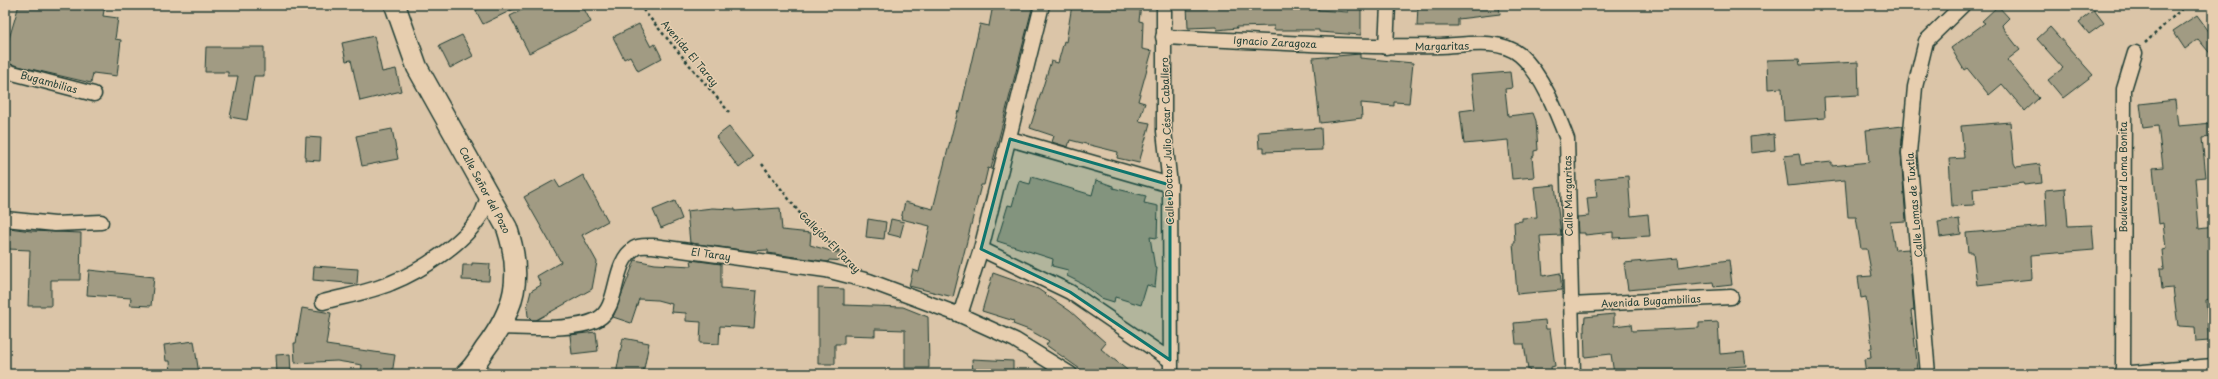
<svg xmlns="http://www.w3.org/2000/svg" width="2218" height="379" font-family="'Playpen Sans',sans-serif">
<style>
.building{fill:#a19b83;stroke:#1f3d34}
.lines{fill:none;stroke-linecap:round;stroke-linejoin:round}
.street-casing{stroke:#1f3d34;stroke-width:17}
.secondary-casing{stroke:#1f3d34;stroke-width:23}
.path{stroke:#1f3d34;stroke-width:2.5;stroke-dasharray:3 3;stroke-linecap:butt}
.street{stroke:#e7ceaf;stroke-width:14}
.secondary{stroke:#e7ceaf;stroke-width:20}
.marked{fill:#0f766e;fill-opacity:0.2;stroke:#0f766e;stroke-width:3;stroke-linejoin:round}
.labels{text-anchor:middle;stroke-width:3;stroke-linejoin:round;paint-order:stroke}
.street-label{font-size:10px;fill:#1f3d34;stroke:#e7ceaf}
</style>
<rect width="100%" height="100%" fill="#dbc5a8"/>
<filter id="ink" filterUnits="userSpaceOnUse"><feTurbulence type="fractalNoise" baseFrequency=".025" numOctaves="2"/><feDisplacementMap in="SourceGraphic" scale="8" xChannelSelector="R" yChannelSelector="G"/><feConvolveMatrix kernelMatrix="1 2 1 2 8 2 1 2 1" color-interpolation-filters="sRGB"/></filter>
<g filter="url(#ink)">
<g class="building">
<path d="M19,5H56L83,9L84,5H105L103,16L118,18L115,39L121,40L117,76L93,73L91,83L5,63V52Z"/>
<path d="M476,5H522L483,24L476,11L478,9Z"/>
<path d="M532,5H582L591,22L529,53L510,16Z"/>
<path d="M993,5H1033L991,169L988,168L984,185H981L953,297L909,286L913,270L919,272L930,226L901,219L905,202L933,209L953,129L958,111L960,112L980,24L989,26Z"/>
<path d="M1072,5H1141L1139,21L1143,22L1142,49L1152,51L1138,101L1145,103L1139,121L1150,123L1139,163L1117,158L1118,152L1070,140L1068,147L1052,142L1054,136L1030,128L1051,61L1058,63L1064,41L1066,42Z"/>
<path d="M1187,5H1319L1318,10L1348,12V5H1361V35L1319,32V30H1274V26L1236,27L1237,28L1217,30L1216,27L1188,28Z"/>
<path d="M1418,5H1499L1500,14L1458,19V26H1417Z"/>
<path d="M1998,6L2009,18L2002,25L2003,28L2020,50L2007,60L2039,98L2025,111L2002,84L1989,95L1967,68L1964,70L1951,48L1985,23L1982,21Z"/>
<path d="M2094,10L2104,23L2089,34L2079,22Z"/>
<path d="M2197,15L2213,37V57L2198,39L2185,49L2173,31Z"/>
<path d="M639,24L651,47L655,44L662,58L638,71L630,56L624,59L613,37Z"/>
<path d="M2050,27L2093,75L2063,98L2048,80L2063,68L2037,39Z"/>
<path d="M462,35L473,56L450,68L439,46Z"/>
<path d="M374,36L382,72L396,69L401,91L360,101L351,60L346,61L342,43Z"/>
<path d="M206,47H264V76H254L247,120L230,117L238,76H228V72H205Z"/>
<path d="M1360,54V58L1413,63L1409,103L1394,102V106L1361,103L1362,118L1320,123L1313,58Z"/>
<path d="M1799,59L1800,65L1858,62L1859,95L1824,97L1825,118L1784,121L1782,88L1768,89L1767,60Z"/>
<path d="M1510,72L1512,88L1505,89L1508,116L1533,113L1536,121L1538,150L1534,151V156L1532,157L1534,177L1512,179L1508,140L1464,144L1460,111L1475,109L1471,75Z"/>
<path d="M2175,100L2178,126L2213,123V137L2202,138L2206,177L2195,178L2199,229L2213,227V298L2206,300L2209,341L2196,342L2195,327L2178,326L2173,288L2162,289L2160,269H2164L2162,250L2166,249L2163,223L2159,224L2153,168L2163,167L2158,126L2143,128L2140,104Z"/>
<path d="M2010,122L2014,163L2016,167L2040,164L2042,183L2024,185L2023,183L1973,189L1974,205L1952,206L1949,159L1964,158L1961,126Z"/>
<path d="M1903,126L1901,154L1906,221L1890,222L1895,250L1909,249L1914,310L1911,311L1918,370H1915V374H1866L1864,359L1871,358L1870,348H1872L1866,297L1861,298L1858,277L1872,276L1867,249H1861L1856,217H1848L1845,180L1788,186L1784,156L1799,154L1801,165L1832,162V166L1869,162L1866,130Z"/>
<path d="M729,127L753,157L739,168L716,137Z"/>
<path d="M1321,128L1322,150L1264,152V148H1259L1258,132Z"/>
<path d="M392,129L398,159L362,166L356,136Z"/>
<path d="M1774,134L1775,150L1751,153L1750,137Z"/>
<path d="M306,137L321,138L320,161L305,160Z"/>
<path d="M583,175L608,221L582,235L597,262L592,289L536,320H532L528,316L527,307L531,291L541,285L537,276L561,262L524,197L555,180L560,188Z"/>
<path d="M1628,176L1631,216L1648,214L1650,236L1613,238V232L1585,235V233H1578L1577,217L1589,216L1587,198L1597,197L1595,179Z"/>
<path d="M1032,177L1092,195L1096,180L1113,186V188L1146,196L1144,203L1158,206L1157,238L1150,237L1155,268H1157L1155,287L1147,285L1141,305L1115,297L1114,302L1101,298L1083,284L1067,276L1068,270L1052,266L1053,259L997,241L1008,205L1012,206L1019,181L1030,184Z"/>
<path d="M1555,185L1561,235L1540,236L1543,276L1560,273L1562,290L1517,294L1513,243H1515L1514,222L1522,221V218L1537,217L1534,187Z"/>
<path d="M2065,188L2068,226L2092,225L2094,250L2031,255L2032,279L1977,285L1973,252H1968L1966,233L2047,226L2045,190Z"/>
<path d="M675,201L682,219L661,228L653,210Z"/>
<path d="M712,208L735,209V211L780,208L782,230L811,233L810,245L845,255L844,261L829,260L828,262L768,253V250L750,251L690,243L687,211Z"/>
<path d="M868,219L886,222L884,239L866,237Z"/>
<path d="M891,219L904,222L900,237L888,234Z"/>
<path d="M1959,219L1961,234L1940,237L1938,222Z"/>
<path d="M9,228L31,231L81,233L80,280H51V306H28L30,250L8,249Z"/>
<path d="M1678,258L1679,267L1729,260L1732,285L1714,287L1713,282L1628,290L1624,263Z"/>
<path d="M635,260L655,264L692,266L691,260L721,264V288L757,291L754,328L720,326L719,344L700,343L701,322L686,321V313L671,312L672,304L657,300L639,299L631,323L613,317Z"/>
<path d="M472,263L490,264L489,281L462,280L463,265H472Z"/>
<path d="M314,266L358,269L357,284L313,280Z"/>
<path d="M89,270L154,277L151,306L130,305L131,298L87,295Z"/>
<path d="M993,273L1038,289L1070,311L1106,343L1101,349L1132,374H1087L1046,345L1049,341L1029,330L1013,324L1014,321L982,311Z"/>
<path d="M818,288L844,289V305L903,307L928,317L929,368H905V330L875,329V336L844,335V344H835V364H818Z"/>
<path d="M302,308L331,313L326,345L395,355L392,374H361L362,365L337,361L295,363L294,343H296Z"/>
<path d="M1614,314V326L1631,324L1632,331L1699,328V323L1718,322L1720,354L1744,352L1746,366L1727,367V374H1614L1611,354L1585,357L1584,327L1585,317Z"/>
<path d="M1545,320L1546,329H1550L1555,366L1551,367L1552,374H1530L1529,369L1528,370L1524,344H1516L1514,323Z"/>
<path d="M596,332L598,351L572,354L570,335Z"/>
<path d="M623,338L649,343L643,374H616Z"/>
<path d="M194,341L199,374H171L170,361H166L164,345Z"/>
<path d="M290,354L291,374H277L276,355Z"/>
<path d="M972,359L1013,361V374H973Z"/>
</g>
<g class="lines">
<defs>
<g id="street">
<path d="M1164,5V131L1170,185L1171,374"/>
<path d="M1163,37C1255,41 1348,48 1441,46C1465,45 1500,38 1520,55C1542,74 1557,113 1567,139L1573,374"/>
<path d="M1386,47L1388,5"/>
<path d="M5,71L94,94"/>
<path d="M1010,139L1170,185"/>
<path d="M5,219L55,224L101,222"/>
<path d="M981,249L1070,292L1170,360"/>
<path d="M323,302C345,296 370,292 391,283C421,271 464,243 481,215C484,209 486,202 489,195"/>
<path d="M1571,305L1731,297"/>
<path d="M960,315L981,249L1042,5"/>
<path d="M501,327C526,328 577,331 598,319C620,307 611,263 635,248C639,245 648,246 653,246L826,270L869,281L960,315L1015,340L1070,374"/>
<path d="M469,372L484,374"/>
<path d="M1928,374L1909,153L1915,87L1926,41L1963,5"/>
<path d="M2120,374L2213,366"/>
<path d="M2123,374L2124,89L2135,53"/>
</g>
<path id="secondary" d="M395,5L417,67L507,228C523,277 516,308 485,349C479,358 474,367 466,374"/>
</defs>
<use href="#street" class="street-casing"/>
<use href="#secondary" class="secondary-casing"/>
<g class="path">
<path d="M639,5L729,112"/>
<path d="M2145,43L2186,5"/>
<path d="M762,164L805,220L846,258"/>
</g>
<use href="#street" class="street"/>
<use href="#secondary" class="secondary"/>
</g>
</g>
<path class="marked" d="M1010,139L1170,185V360L1070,292L981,249Z"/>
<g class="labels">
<g class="street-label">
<text transform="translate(1275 42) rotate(3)" y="4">Ignacio Zaragoza</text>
<text transform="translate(1442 46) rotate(-1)" y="4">Margaritas</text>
<text transform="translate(690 53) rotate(50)" y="4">Avenida El Taray</text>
<text transform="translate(49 82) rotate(15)" y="4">Bugambilias</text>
<text transform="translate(1167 141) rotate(-92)" y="4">Calle Doctor Julio César Caballero</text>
<text transform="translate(2123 177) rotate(-90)" y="4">Boulevard Loma Bonita</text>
<text transform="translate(485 190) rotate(62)" y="4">Calle Señor del Pozo</text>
<text transform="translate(1568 196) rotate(-91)" y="4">Calle Margaritas</text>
<text transform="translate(1914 205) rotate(-95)" y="4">Calle Lomas de Tuxtla</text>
<text transform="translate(830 242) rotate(45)" y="4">Callejón El Taray</text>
<text transform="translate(711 254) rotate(8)" y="4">El Taray</text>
<text transform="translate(1651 301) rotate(-3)" y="4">Avenida Bugambilias</text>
</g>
</g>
<rect width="2218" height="379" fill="none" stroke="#e7ceaf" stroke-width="20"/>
<rect x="10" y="10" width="2198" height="359" fill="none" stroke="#1f3d34" stroke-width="1.5" filter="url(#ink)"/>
</svg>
